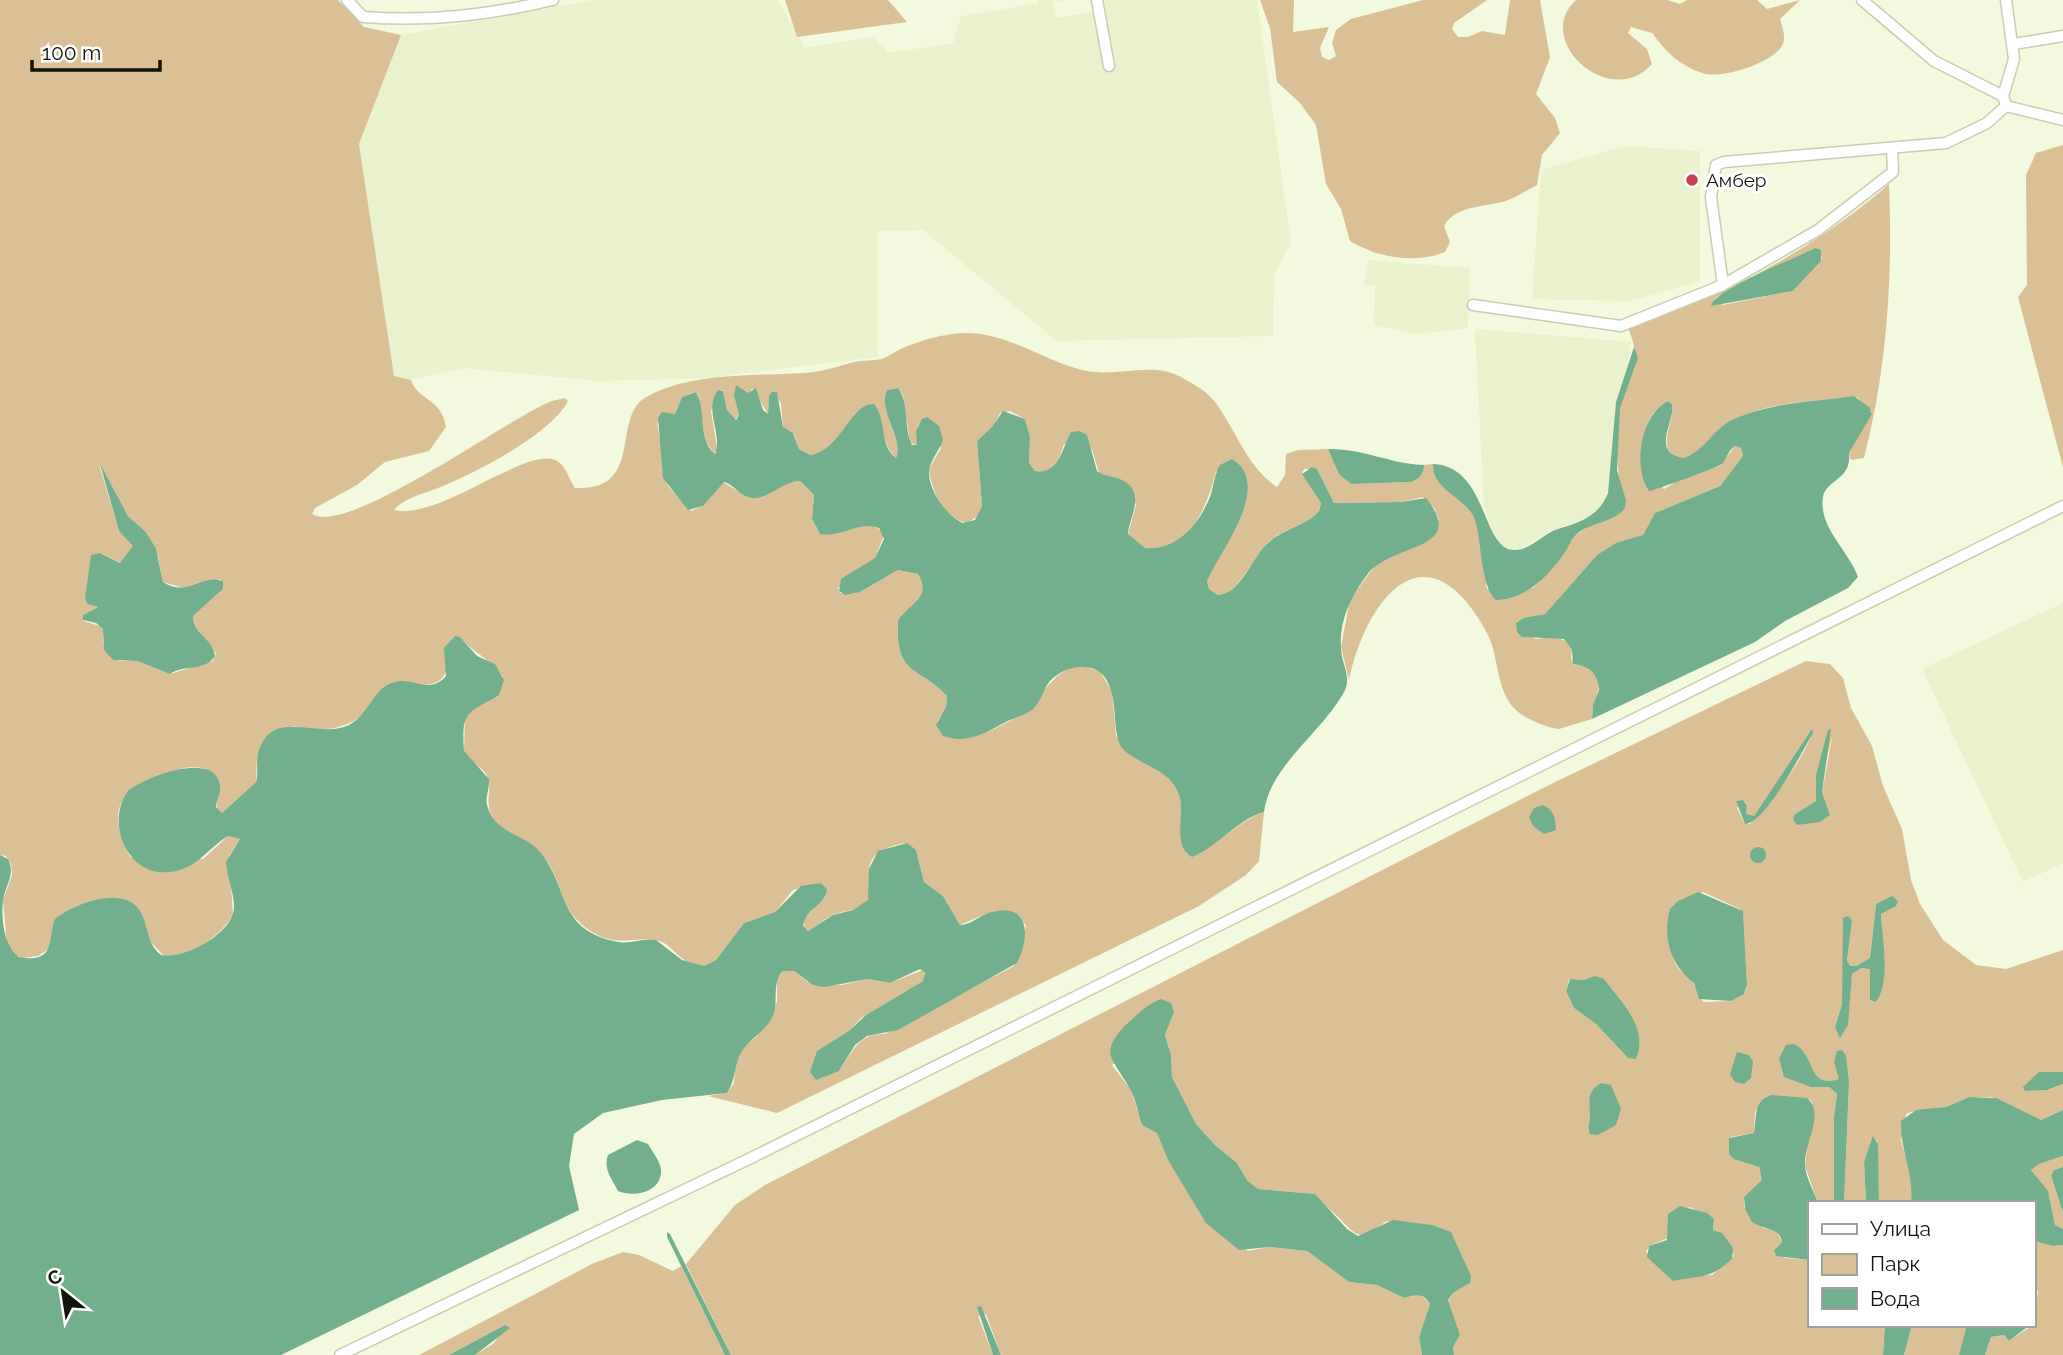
<svg xmlns="http://www.w3.org/2000/svg" width="2063" height="1355" font-family="Raleway,sans-serif">
<style>
.built{fill:#e9f2cd}
.green{fill:#dbc096;fill-rule:evenodd}
.water{fill:#72b08d}
.lines{fill:none;stroke-linecap:round;stroke-linejoin:round}
.minor-casing{stroke:#c7ceb1;stroke-width:13}
.minor{stroke:#fff;stroke-width:10}
.poi-dot{fill:#cd3d51;stroke:#fff;stroke-width:2.5}
.labels{text-anchor:middle;stroke-width:6;stroke-linejoin:round;paint-order:stroke}
.poi-label{font-size:19px;fill:#13150b;stroke:#fff;text-anchor:start}
</style>
<rect width="100%" height="100%" fill="#f2f9dc"/>
<g class="built">
<path d="M593,0H778L805,48L874,37L888,53L953,43L961,16L1038,3V0H1064L1053,2L1056,18L1105,10L1104,0H1257L1291,243L1274,274L1273,336L1057,341L923,230L877,231L878,357L708,378L599,381L463,368L411,380L394,377L359,144L401,35Z"/>
<path d="M1625,146L1700,151V281L1629,301L1532,299L1541,170Z"/>
<path d="M1369,260L1470,268L1468,328L1416,334L1374,325L1375,286L1364,285Z"/>
<path d="M1475,329L1631,342L1626,377L1619,391L1612,473L1604,504L1589,517L1548,532L1519,550H1508L1496,542L1484,507Z"/>
<path d="M2063,603V863L2023,882L1922,669Z"/>
</g>
<g class="green">
<path d="M0,0H338L364,27L401,35L359,144L394,376L411,380C417,400 442,398 446,427L429,451L385,462L357,485L315,508L312,514C347,537 511,416 552,401L565,398L568,401C551,434 477,472 443,486C427,493 405,497 394,510C440,521 528,444 557,461C567,467 569,480 575,488C647,491 609,415 648,396C694,372 753,376 804,373C822,372 838,366 855,362C864,360 873,361 882,359C890,356 897,350 905,347C922,340 944,334 962,333C1008,331 1044,362 1087,371C1119,377 1152,361 1181,377C1193,384 1207,391 1215,402C1236,430 1247,467 1277,487L1285,475L1286,454L1298,450L1328,449L1352,484L1411,482L1424,465L1433,464C1433,488 1466,498 1475,519C1482,537 1485,569 1487,589L1533,588L1555,565L1575,536L1626,500C1614,472 1615,432 1621,402C1630,366 1644,371 1629,330C1655,311 1693,304 1723,291C1777,266 1845,224 1889,184C1893,276 1887,369 1864,458L1851,460L1849,453L1872,412L1857,397C1817,401 1765,401 1730,422C1712,432 1703,452 1684,458C1651,453 1676,422 1672,404L1668,401C1645,413 1644,437 1641,460L1664,489L1685,477L1720,466L1735,446L1741,448L1743,456L1720,486L1655,513L1643,535L1597,555L1545,614L1517,622L1535,639L1554,637L1566,641L1572,650L1571,658L1574,665H1585C1611,685 1591,696 1592,719L1559,729C1545,727 1522,718 1512,706C1495,684 1499,654 1486,631C1426,523 1367,597 1349,680L1341,647L1350,599L1378,562L1399,552L1439,520L1434,508L1423,497L1401,502L1334,503L1317,469H1305L1302,472L1321,503L1319,511C1306,526 1283,528 1268,543C1251,559 1242,589 1220,596L1209,589L1207,581L1244,473L1235,461L1216,472C1208,503 1192,546 1155,549C1143,550 1134,544 1128,534L1136,505L1128,484L1099,473L1092,449L1064,444C1059,459 1054,474 1035,471L1029,463L1030,437L1025,419L1010,411L1000,413L993,427L977,441L982,506L977,517L967,523C944,519 931,490 929,469L941,448L927,418L918,425L917,446L910,442L903,395L898,388L887,390C877,412 904,436 896,458C885,450 880,419 874,404C849,405 842,448 812,455L799,449L794,434L783,427L781,404L774,391L769,396L768,414L752,388L750,393L734,396L739,415L734,420L727,410L723,391L720,390L711,411L717,448L714,454L705,440L698,394L695,392L682,397L675,414L657,423L668,486L691,511L703,506L723,482L749,498C766,494 783,481 800,481L814,495L812,519L818,531C825,531 834,532 841,531C856,530 874,518 884,535L875,558L838,588L840,593L860,592L898,570L918,574C933,599 908,604 898,621C895,676 919,665 947,696L946,708L937,722L988,732L1020,716L1057,676L1071,667L1085,666L1100,672L1112,691L1116,736C1134,751 1172,774 1179,795C1186,814 1175,836 1187,854C1204,856 1240,820 1264,812L1259,861L1246,875L1199,906L777,1113L708,1096L727,1093L734,1083L735,1065L744,1047L757,1036L777,1002V979L783,971H794L808,982L842,985L868,979L890,983L923,970L925,977L923,981L861,1018L850,1030L817,1051L839,1071C853,1052 858,1033 885,1034L1014,966L1026,926L1019,915L985,914L960,925L943,896L924,882L916,850L904,843C845,856 883,885 866,902C857,912 842,910 831,916C823,920 816,926 808,931L804,928L803,920L825,897L827,889L821,883L793,890L775,912L744,923L716,960L704,966C683,966 678,952 664,943C644,932 621,950 592,932C558,911 565,884 544,857C532,842 510,840 500,828C478,802 496,791 486,774C480,765 468,762 464,751L465,719L470,710L488,702L503,677C492,659 474,654 460,637C446,672 448,693 405,681C366,713 347,739 293,726L257,756L256,782L222,813L218,812L216,802L221,787C217,782 212,773 207,770C194,763 176,770 164,774C117,791 107,810 130,857L203,859L228,836L240,839L229,856L233,915C217,939 192,956 164,956L149,940L142,916L79,905L55,919L49,949L38,956L23,958L15,955L7,944L3,900L12,875L11,864L6,856L0,855ZM1815,248L1822,257L1821,261L1793,291L1723,305L1715,298ZM99,464L128,516L146,532L158,556L163,582L184,588L219,579L223,581V589L193,616C194,632 210,639 216,654L213,661L170,674L137,661H118L103,642L104,631L100,626L83,621V615L98,607L87,604L85,598L103,554L121,563L134,546L119,531Z"/>
<path d="M785,0H888L907,22L797,37Z"/>
<path d="M1260,0H1294L1293,32L1329,27L1320,48L1322,57L1329,60L1336,56L1332,43L1336,30L1351,19L1423,0H1487L1454,23L1452,29L1458,37H1468L1482,31L1505,35L1510,0H1540L1550,57L1536,94L1555,118L1560,133L1542,155L1537,185C1527,190 1517,197 1506,201C1486,207 1455,205 1444,226L1450,242L1445,252C1415,264 1378,258 1350,241L1341,209L1326,184L1316,125L1300,103L1277,82L1270,28Z"/>
<path d="M1576,0H1667L1680,4L1687,0H1757L1767,9L1800,0L1780,19C1782,27 1787,37 1782,46C1772,63 1721,80 1702,73C1680,66 1665,51 1652,33L1631,27L1628,33L1647,49L1652,64C1610,111 1532,40 1576,0Z"/>
<path d="M2063,145V467L2018,297L2027,285L2026,175L2036,153Z"/>
<path d="M1806,661L1830,664L1843,678L1851,708L1872,746L1883,786L1902,829L1911,880L1920,904L1943,940L1976,965L2006,969L2063,950V1072H2039L2026,1091L2047,1090L2063,1084V1110L2041,1120L1992,1097H1969L1946,1107L1911,1112L1906,1114L1901,1141L1913,1181L1911,1203H1879L1877,1139L1864,1162L1866,1203H1844L1849,1083C1840,1080 1829,1085 1821,1080C1809,1072 1809,1051 1794,1044L1811,1087H1829L1837,1094L1834,1116V1203H1818L1805,1166L1812,1102L1809,1099L1767,1096L1755,1112L1754,1133L1730,1137L1750,1164L1758,1165L1763,1180L1744,1197V1207L1763,1228L1776,1230L1782,1242L1775,1248L1785,1258L1809,1260V1325H1885L1883,1355H1454L1453,1347L1460,1335L1448,1301L1453,1293L1470,1283L1387,1221C1361,1238 1362,1242 1340,1219C1332,1210 1322,1204 1315,1194L1258,1189L1247,1180L1237,1163L1216,1146L1196,1124L1172,1077L1171,1055L1165,1035L1174,1012L1112,1065L1131,1090L1142,1125L1157,1132L1168,1160L1248,1251L1269,1247L1307,1251L1349,1282L1377,1285L1404,1298L1420,1294L1430,1304L1419,1337L1422,1355H1001L986,1314L978,1316L993,1355H731L686,1264L735,1205L765,1185L1545,787ZM1812,730C1811,750 1766,810 1750,824H1745L1737,808L1743,800L1747,804L1746,814L1751,818L1754,816ZM1833,733L1822,792L1830,815L1795,814L1816,801ZM1703,892L1740,909L1743,913L1747,985L1745,993L1730,1001L1704,1002C1694,993 1700,993 1694,984C1691,977 1682,974 1678,968C1669,956 1664,917 1674,905ZM1876,904L1885,910L1881,914L1883,980L1871,968H1862L1852,974L1847,1025L1835,1027L1842,1004L1852,920L1847,960L1850,966L1857,967L1870,958ZM1569,979L1584,980L1628,1058L1596,1024L1574,1008L1566,991ZM1690,1207L1714,1221L1713,1230L1721,1233L1734,1256L1712,1275L1690,1276L1677,1280L1646,1252L1649,1246L1668,1238L1669,1213Z"/>
<path d="M2063,1156V1167L2054,1170L2051,1177L2063,1213V1229L2060,1230L2055,1225L2049,1196L2031,1170L2039,1164Z"/>
<path d="M2033,1241L2053,1246L2063,1245V1355H1985L1991,1337L2004,1335L2009,1341L2033,1325L2038,1292L2033,1281Z"/>
<path d="M623,1252L639,1255L673,1271L681,1266L725,1355H475L494,1343L505,1325L449,1355H419L592,1264Z"/>
<path d="M1912,1325H1967L1968,1328L1959,1355H1904Z"/>
</g>
<g class="water">
<path d="M1815,248L1821,250V261L1793,291L1711,306C1716,288 1795,259 1815,248Z"/>
<path d="M1634,347L1638,358L1620,408L1617,470L1626,500L1625,508C1613,523 1591,522 1577,534C1572,538 1569,546 1565,552C1549,576 1526,599 1496,600C1480,586 1482,541 1475,520C1467,497 1432,491 1433,464C1489,466 1481,553 1516,550C1532,549 1544,533 1558,529C1581,522 1599,516 1608,493L1616,402Z"/>
<path d="M736,385L748,393L756,388L763,410L768,414L769,396L772,392H777L783,427L793,433L799,449L811,455C842,449 850,403 874,404C887,419 879,446 896,458C904,436 877,412 887,390L898,388C910,404 903,427 912,445H917L916,431L922,419L927,417L939,426L943,440C940,449 933,457 930,466C924,485 946,516 963,523L975,520L982,506L977,441L992,427L1003,411L1025,419L1030,437L1029,463L1035,471C1059,475 1062,448 1071,432L1079,431L1087,435L1097,471C1105,477 1116,476 1124,481C1146,494 1129,518 1128,534L1145,548C1177,551 1199,524 1210,497C1214,486 1214,475 1220,465L1232,459C1274,485 1220,551 1207,581L1209,589L1218,595C1240,594 1251,560 1265,546C1282,528 1305,527 1319,511L1321,503L1302,474L1312,467L1317,469L1334,503L1401,502L1426,498C1469,552 1391,542 1367,575C1351,596 1339,621 1341,649C1342,666 1353,678 1343,694C1320,734 1270,766 1264,812C1235,821 1219,846 1192,857C1171,846 1186,813 1179,795C1169,767 1138,766 1121,747C1111,725 1119,701 1106,679C1093,659 1064,666 1050,681C1043,689 1041,702 1033,709C1024,716 1013,718 1004,723C983,734 967,744 943,736L936,725L946,707L947,696C919,665 895,677 898,621C907,604 933,599 918,574L898,570L860,592L845,595L839,591L841,579L875,558L884,539L879,528C858,521 841,538 820,534L812,519L814,495L800,481C782,481 770,499 752,498C740,497 734,484 724,482L703,506L688,510L663,478L658,418L662,412L675,414L682,397L696,392C707,411 697,440 715,454C723,433 703,410 718,390L723,391L727,410L736,420L739,415L734,396Z"/>
<path d="M1854,396L1869,407L1872,414L1849,453C1852,480 1826,479 1823,497C1818,527 1849,551 1858,577L1848,588L1785,621L1755,642L1592,719L1593,705L1599,690C1598,672 1588,666 1573,664L1572,650L1564,639L1522,637L1517,632L1516,623L1524,618L1545,614L1597,555L1616,543L1643,535L1655,513L1720,486L1743,456L1741,448L1735,446C1728,451 1727,458 1722,464C1719,467 1653,491 1649,491C1632,467 1641,414 1668,401L1672,404C1676,421 1649,452 1684,458C1704,451 1712,431 1730,421C1768,402 1813,402 1854,396Z"/>
<path d="M1328,449C1362,448 1391,464 1424,465C1424,473 1419,479 1411,482L1351,484L1339,474Z"/>
<path d="M100,464L128,516L146,532L156,549L163,582C187,598 203,573 223,581V589L193,616C193,634 213,638 215,656C205,672 184,664 170,674L137,661L113,660L104,650L103,629L96,623L83,620V615L98,607L87,604L85,598L91,555L100,553L120,563L133,546L119,531Z"/>
<path d="M455,636L460,637L477,656L495,664L504,680L499,695C468,714 461,709 464,751L489,779C490,788 485,797 487,805C495,835 525,833 541,853C570,890 557,930 618,942C631,944 643,938 656,940L682,960L704,966L716,960L744,923L775,912L801,886L821,883L827,889C826,905 805,909 803,926L808,931L833,915L853,910L868,900L869,869L878,851L907,843L916,850L924,882L943,896L960,925C970,925 976,918 986,914C1028,899 1032,933 1017,963L898,1030L867,1036L855,1045L839,1071L816,1080L810,1072L817,1051L850,1030L866,1015L923,981L925,973L920,969L890,983L868,979L824,987L813,985L794,971H783C772,981 778,1000 774,1013C769,1028 754,1036 745,1047C733,1061 737,1079 727,1093L662,1100L603,1113L574,1134L569,1166L579,1210L281,1355H0V855L8,859C16,875 5,885 3,901C1,918 4,947 19,957C57,964 47,939 55,919C73,904 124,884 140,911C149,926 146,943 161,955C184,960 234,933 234,907C234,892 227,877 226,862L240,839L228,836C207,849 196,870 169,872C127,877 105,822 128,791C145,777 214,750 220,785C222,793 216,799 216,807L222,813L256,782C259,772 255,760 259,750C274,707 319,740 349,725C370,714 372,688 395,682C414,677 430,695 446,676L444,648Z"/>
<path d="M1812,729L1813,733C1802,752 1765,824 1745,824L1736,801L1743,800L1747,805L1746,814L1754,816Z"/>
<path d="M1831,729L1822,792L1830,815L1820,822L1797,825L1793,819L1795,814L1816,801V775L1828,730Z"/>
<path d="M1543,805C1555,811 1555,818 1556,830L1544,834L1533,826L1529,817L1534,808Z"/>
<circle cx="1758" cy="855" r="8"/>
<path d="M1698,892L1743,911L1747,985L1744,994L1731,1001L1699,999L1694,983C1671,966 1662,937 1670,909L1678,901Z"/>
<path d="M1892,896L1898,901L1896,906L1881,914C1882,940 1891,981 1876,1002L1870,1000V969L1862,968L1852,974L1848,1025L1840,1038L1835,1027L1842,1004L1843,918L1848,916L1852,920L1847,960L1850,966H1857L1870,958L1876,904Z"/>
<path d="M1595,976L1604,979C1622,1003 1649,1028 1636,1059L1628,1058L1596,1024L1574,1008L1566,991L1570,979L1584,980Z"/>
<path d="M1161,999L1171,1003L1174,1012L1165,1035L1171,1055L1172,1077L1196,1124L1216,1146L1237,1163L1247,1180L1258,1189L1315,1194L1347,1229L1358,1236L1393,1220L1432,1225L1451,1232L1471,1276L1470,1283L1453,1293L1448,1300L1460,1335L1453,1347L1454,1355H1422L1419,1337L1430,1304C1422,1292 1417,1295 1404,1298L1377,1285L1349,1282L1307,1251L1269,1247L1239,1250L1206,1223L1168,1160L1157,1133L1142,1125C1138,1114 1136,1099 1130,1089C1113,1058 1096,1053 1130,1021C1140,1012 1148,1004 1161,999Z"/>
<path d="M1794,1044C1816,1054 1807,1090 1839,1079L1834,1062L1837,1051L1842,1050L1846,1056L1849,1083L1844,1203H1834V1116L1837,1094L1829,1087H1811L1784,1077L1779,1058L1786,1045Z"/>
<path d="M1737,1052L1749,1055L1753,1062L1751,1078L1744,1084L1735,1082L1730,1074Z"/>
<path d="M2039,1072H2063V1084L2047,1090L2025,1091L2023,1087Z"/>
<path d="M1601,1083L1611,1085L1621,1109L1616,1125L1598,1135L1590,1134C1587,1126 1590,1123 1590,1115C1590,1100 1586,1092 1601,1083Z"/>
<path d="M1771,1095L1807,1098C1826,1114 1803,1144 1805,1166C1806,1178 1814,1191 1818,1203H1809V1260L1776,1256L1774,1250L1782,1242C1780,1227 1763,1230 1752,1222L1745,1209L1744,1197L1762,1180L1759,1167L1734,1159L1729,1154V1138L1754,1133C1757,1117 1753,1101 1771,1095Z"/>
<path d="M1969,1097L1996,1098L2041,1120L2063,1110V1156L2039,1164L2031,1170L2048,1191L2055,1225L2063,1229V1245L2053,1246L2033,1241V1203H1911C1914,1172 1900,1151 1901,1121L1916,1110L1946,1107Z"/>
<path d="M1873,1136L1878,1144L1879,1203H1866L1864,1162Z"/>
<path d="M637,1140L648,1144C652,1151 660,1161 661,1169C663,1192 634,1198 618,1191C612,1179 603,1169 608,1155Z"/>
<path d="M2063,1167V1213L2051,1176L2054,1170Z"/>
<path d="M1680,1206L1707,1213L1714,1219L1713,1230L1722,1233L1733,1248L1732,1259C1709,1280 1701,1275 1673,1281L1647,1257L1649,1246L1667,1240L1668,1214Z"/>
<path d="M667,1232L670,1234L731,1355H725L667,1237Z"/>
<path d="M981,1306L1001,1355H993L977,1307Z"/>
<path d="M505,1325L510,1328L475,1355H449Z"/>
<path d="M1885,1325H1912L1904,1355H1883Z"/>
<path d="M1967,1325H2030L2009,1341L2004,1335L1991,1337L1985,1355H1959Z"/>
</g>
<g class="lines">
<defs>
<g id="minor">
<path d="M347,0L363,17C429,22 489,15 553,0"/>
<path d="M1097,0L1109,66"/>
<path d="M1862,0L1934,61L2003,96L2006,106L2063,120"/>
<path d="M2014,44L2063,36"/>
<path d="M2003,96L2014,59L2006,0"/>
<path d="M1723,285L1711,197L1716,165L1724,162L1946,143L1987,123L2006,106"/>
<path d="M1473,305L1621,326L1723,285L1818,230L1893,172L1892,148"/>
<path d="M340,1355L753,1157L2063,506"/>
</g>
</defs>
<use href="#minor" class="minor-casing"/>
<use href="#minor" class="minor"/>
</g>
<circle class="poi-dot" cx="1692" cy="180" r="7"/>
<g class="labels">
<g class="poi-label">
<text x="1706" y="187">Амбер</text>
</g>
</g>
<rect x="1808" y="1201" width="228" height="126" fill="#ffffff" stroke="#a1a19d" stroke-width="2"/>
<rect x="1822" y="1224" width="35" height="10" fill="#ffffff" stroke="#a1a19d" stroke-width="2"/>
<text x="1870" y="1236" font-size="21" fill="#13150b">Улица</text>
<rect x="1822" y="1254" width="35" height="21" fill="#dbc096" stroke="#a1a19d" stroke-width="2"/>
<text x="1870" y="1271" font-size="21" fill="#13150b">Парк</text>
<rect x="1822" y="1288" width="35" height="21" fill="#72b08d" stroke="#a1a19d" stroke-width="2"/>
<text x="1870" y="1306" font-size="21" fill="#13150b">Вода</text>
<g transform="translate(63 1292) rotate(330)" stroke="#ffffff" stroke-width="5" paint-order="stroke">
<path d="M0-5L12 26L0 18L-12 26Z" fill="#13150b"/>
<text y="-10" font-size="19" font-weight="bold" text-anchor="middle" fill="#13150b">С</text>
</g>
<path d="M32 60v10h128v-10" fill="none" stroke="#13150b" stroke-width="3.5"/>
<text x="42" y="60" font-size="21" fill="#13150b" stroke="#ffffff" stroke-width="5" paint-order="stroke">100 m</text>
</svg>
